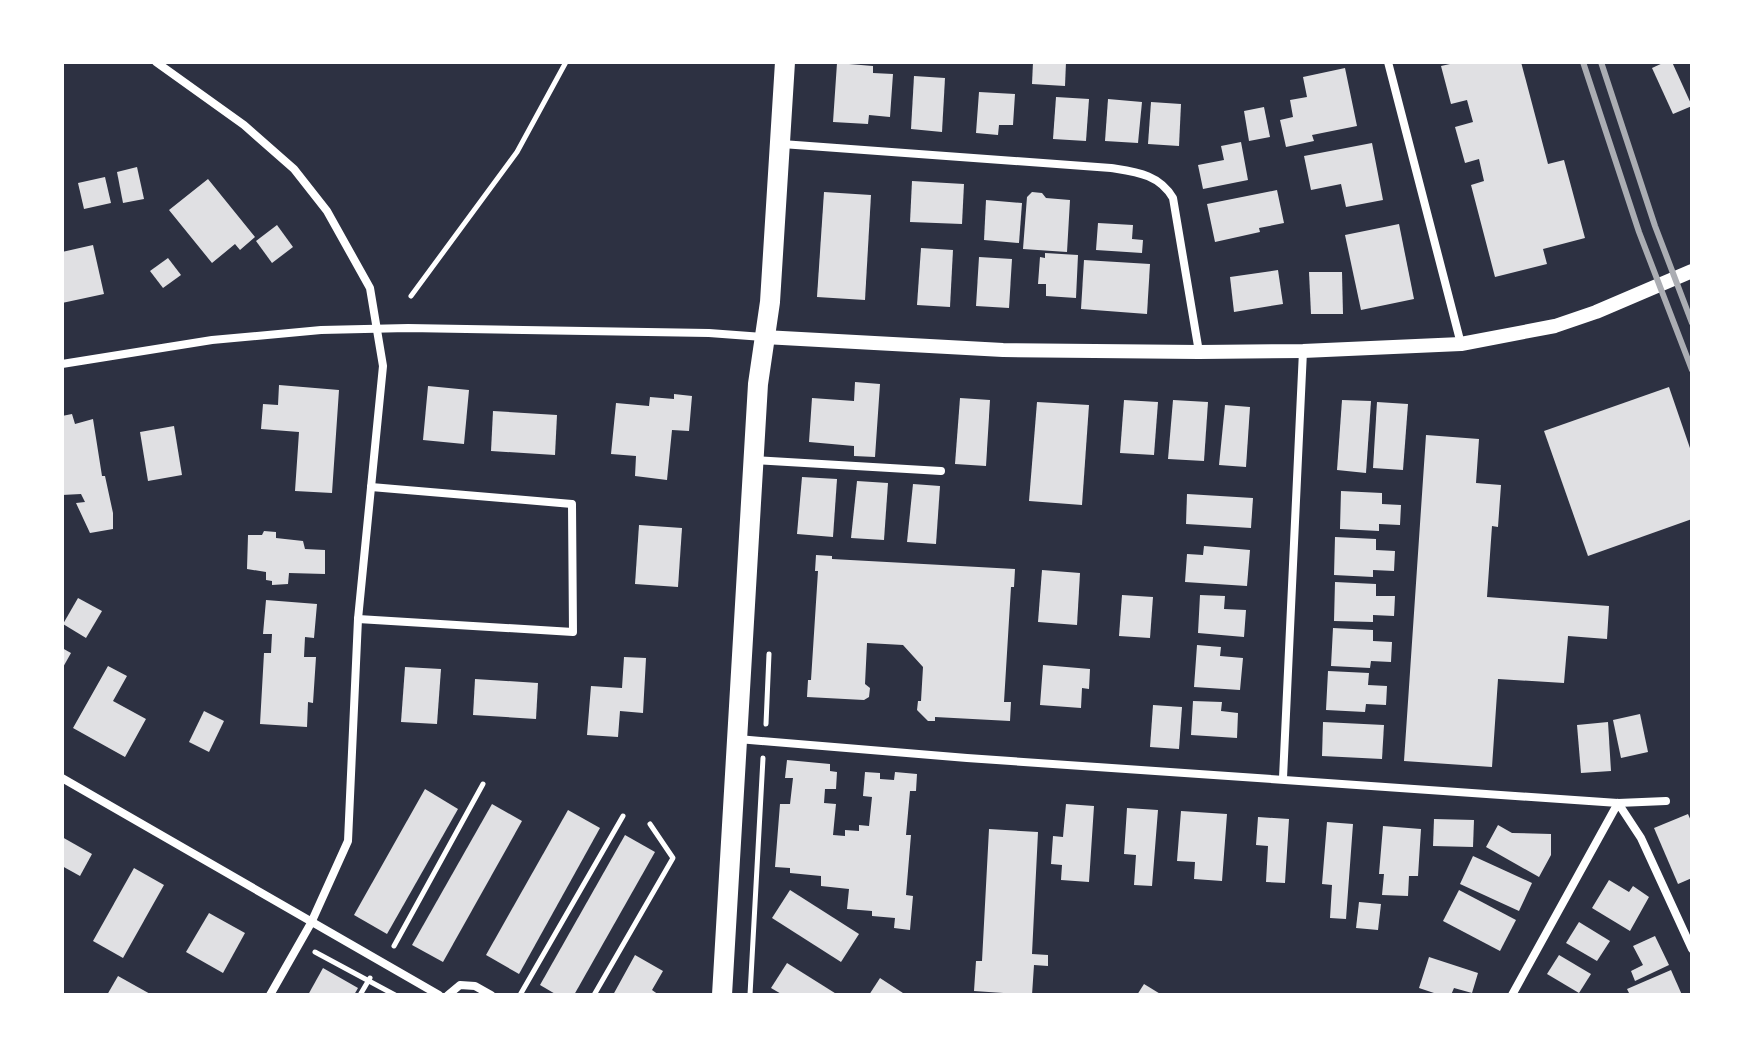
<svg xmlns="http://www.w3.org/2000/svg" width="1754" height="1057" font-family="Raleway,sans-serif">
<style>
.building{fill:#e0e0e3}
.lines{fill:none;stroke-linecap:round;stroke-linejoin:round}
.path{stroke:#fff;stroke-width:5}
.minor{stroke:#fff;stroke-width:8}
.tertiary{stroke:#fff;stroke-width:14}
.primary{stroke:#fff;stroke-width:20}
.rail{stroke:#abadb3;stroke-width:6}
</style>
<rect width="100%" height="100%" fill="#2d3142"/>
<g class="building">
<path d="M1033,62H1066L1065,86L1032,84Z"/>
<path d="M1459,62H1521L1548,164L1564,160L1585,238L1543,249L1547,264L1495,277L1471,185L1484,181L1479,159L1465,163L1455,127L1473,122L1467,100L1451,104L1441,66Z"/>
<path d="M1665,62H1672L1692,106L1673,114L1652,68Z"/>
<path d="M837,63L873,66V73L893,74L890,117L869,115L868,124L833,122Z"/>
<path d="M1345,68L1357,126L1312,135L1314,141L1286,147L1280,120L1293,117L1290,100L1307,97L1303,77Z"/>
<path d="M914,76L945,78L942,132L911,129Z"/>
<path d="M979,92L1015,94L1013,125H999L998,135L976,133Z"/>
<path d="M1056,97L1089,99L1086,141L1053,139Z"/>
<path d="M1108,99L1142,102L1138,143L1105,141Z"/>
<path d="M1151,102L1181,104L1179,146L1148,144Z"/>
<path d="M1264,107L1270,137L1249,141L1244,111Z"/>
<path d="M1241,142L1248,180L1203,189L1198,165L1224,160L1221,146Z"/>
<path d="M1372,143L1383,200L1346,207L1341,184L1311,190L1304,156Z"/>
<path d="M137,167L144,199L123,203L117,172Z"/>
<path d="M105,177L111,203L84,209L78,183Z"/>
<path d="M208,179L255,237L240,250L235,244L212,263L169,210Z"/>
<path d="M912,181L964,184L962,224L910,222Z"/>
<path d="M1277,190L1284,223L1259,228L1260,232L1215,242L1207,204Z"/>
<path d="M824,192L871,195L865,300L817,297Z"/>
<path d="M1032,192L1042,193L1046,198L1070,200L1067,252L1023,249L1027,197Z"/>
<path d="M986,200L1022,203L1019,243L984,240Z"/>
<path d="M1098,223L1133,225L1132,239L1143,240L1142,253L1096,250Z"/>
<path d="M1399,224L1414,299L1361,310L1345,235Z"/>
<path d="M277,225L293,247L272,263L256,241Z"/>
<path d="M93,245L104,294L62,303V252Z"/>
<path d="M921,248L953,250L950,307L917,305Z"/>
<path d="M1045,253L1078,255L1076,298L1046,296V284H1038L1040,257L1045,258Z"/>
<path d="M979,257L1012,259L1009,308L976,306Z"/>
<path d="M168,258L181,275L163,288L150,271Z"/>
<path d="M1084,260L1150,264L1147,314L1081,309Z"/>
<path d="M1278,270L1283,304L1234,312L1230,277Z"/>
<path d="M1309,272H1342L1343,314H1311Z"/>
<path d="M855,382L880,384L875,457L854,456V446L809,442L812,398L854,401Z"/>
<path d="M279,385L339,390L332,493L295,491L299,432L261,429L263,404L278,405Z"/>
<path d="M428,386L469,390L464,444L423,440Z"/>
<path d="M1669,387L1692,454V519L1588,556L1544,431Z"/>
<path d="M674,394L692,396L689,431L672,430L667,480L635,476L636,456L611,454L616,403L649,406L650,397L674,399Z"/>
<path d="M960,398L990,400L986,466L955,464Z"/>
<path d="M1124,400L1158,402L1154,455L1120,453Z"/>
<path d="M1173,400L1208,402L1204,461L1168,459Z"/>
<path d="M1342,400L1371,401L1366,473L1337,470Z"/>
<path d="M1037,402L1089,405L1082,505L1029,501Z"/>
<path d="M1377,402L1408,404L1403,470L1373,468Z"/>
<path d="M1225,405L1250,407L1246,467L1219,465Z"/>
<path d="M493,411L557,415L555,455L491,451Z"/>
<path d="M72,414L75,424L93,419L102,476H105L113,513V529L90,533L76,503L85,502L81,494L62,495V416Z"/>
<path d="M174,426L182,475L148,481L140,432Z"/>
<path d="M1426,435L1479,439L1476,483L1501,485L1498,527L1492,526L1487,597L1609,606L1607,639L1568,636L1564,683L1498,679L1492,767L1404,761Z"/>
<path d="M802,477L837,479L833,537L797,534Z"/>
<path d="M857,481L888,483L884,540L851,538Z"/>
<path d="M913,484L940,486L936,544L907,542Z"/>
<path d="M1341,491L1382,493V504L1401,505L1400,525L1379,524V531L1340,529Z"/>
<path d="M1187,494L1253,498L1251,528L1186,524Z"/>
<path d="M639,525L682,528L678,587L635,584Z"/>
<path d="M264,531L276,532V538L303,541L305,549L325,550V574L289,573L288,584L272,585V581L266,580V572L247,569L248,535H262Z"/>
<path d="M1335,537L1376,539V550L1395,551L1394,571L1373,570V577L1334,575Z"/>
<path d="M1204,546L1250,550L1247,586L1185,582L1187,554L1203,555Z"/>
<path d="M816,555L832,556V559L1015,569L1014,587H1011L1004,702H1011L1010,721L935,717V721H928L917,710L918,701H921L923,667L903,645L867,643L865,684L870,688L869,697L864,700L807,697L808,680H811L818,571H815Z"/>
<path d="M1042,570L1080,573L1077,625L1038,622Z"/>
<path d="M1335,582L1376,584V596H1395L1394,616L1373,615V622L1334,621Z"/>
<path d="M1122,595L1153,597L1150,638L1119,636Z"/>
<path d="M1200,595L1225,596L1224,609L1246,610L1244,637L1198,633Z"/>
<path d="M78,598L102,611L86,638L63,624Z"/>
<path d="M266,600L317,604L314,638L305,637L304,657H316L313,703L308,702L307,727L260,724L264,653H271L272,634H263Z"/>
<path d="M1333,628L1373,630V641L1392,642L1391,662L1371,661L1370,668L1331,666Z"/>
<path d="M1197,645L1221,647L1220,656L1243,658L1240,690L1194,687Z"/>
<path d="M62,648L71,653L62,669Z"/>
<path d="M624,657L646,658L643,713L620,711L618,737L587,735L591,686L622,688Z"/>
<path d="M1043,665L1090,669L1089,689L1082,688L1081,708L1040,705Z"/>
<path d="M108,666L127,676L113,701L146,719L125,757L73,728Z"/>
<path d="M405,667L441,669L437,724L401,722Z"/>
<path d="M1328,671L1369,673L1368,685L1387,686L1386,705L1366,704L1365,712L1326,710Z"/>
<path d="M475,679L538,683L536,719L473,715Z"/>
<path d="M1193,701L1222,702L1221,711L1238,713L1237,738L1191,735Z"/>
<path d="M1153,705L1182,707L1179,749L1150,747Z"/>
<path d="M204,711L224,721L209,752L189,742Z"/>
<path d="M1640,714L1648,752L1621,758L1613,720Z"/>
<path d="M1323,722L1384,725L1382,759L1322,756Z"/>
<path d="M1608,722L1611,771L1581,773L1577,725Z"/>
<path d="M787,760L830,764V771L837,772L836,789H825L824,803L836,804L833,835L845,836V830L859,831V825L869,826L872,797L863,796L865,772L880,773V779L894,780L895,772L917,774L916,791H910L906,835H911L906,895L913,896L910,930L894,928L895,918L872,916V911L847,909L849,889L821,886V876L790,873V868L775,867L780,804H790L793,778H785Z"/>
<path d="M425,789L458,809L387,934L354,915Z"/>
<path d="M492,804L522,821L443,962L412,945Z"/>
<path d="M1066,804L1094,806L1089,882L1061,880L1062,865L1051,864L1053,836L1063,837Z"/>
<path d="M1127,808L1158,810L1152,886L1134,885L1136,855L1124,854Z"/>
<path d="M568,810L600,828L519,974L486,955Z"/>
<path d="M1181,811L1227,814L1222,881L1194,879L1195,862L1177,861Z"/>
<path d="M1688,814L1692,823V878L1678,884L1654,828Z"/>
<path d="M1258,817L1289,819L1285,883L1266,882L1268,846L1256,845Z"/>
<path d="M1434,819L1474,820L1473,847L1433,846Z"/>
<path d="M1327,822L1353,824L1346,919L1330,918L1332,885L1322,884Z"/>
<path d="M1498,825L1512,833L1551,834V855L1539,877L1486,847Z"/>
<path d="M1383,826L1421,829L1418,876H1409L1408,896L1382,895L1384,874H1379Z"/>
<path d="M989,829L1038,832L1032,954L1048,955V966L1034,965L1032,995L974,991L976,961H982Z"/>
<path d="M625,835L655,852L574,995H557L540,985Z"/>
<path d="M62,837L92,854L80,876L62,866Z"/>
<path d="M1473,856L1532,883L1519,911L1460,884Z"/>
<path d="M134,868L164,885L123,958L93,941Z"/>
<path d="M1609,880L1629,892L1633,886L1649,897L1630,931L1592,908Z"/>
<path d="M790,890L859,934L841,962L772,918Z"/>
<path d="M1459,890L1516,920L1500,951L1443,921Z"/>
<path d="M1359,902L1381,904L1378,930L1356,928Z"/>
<path d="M209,913L245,933L223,973L186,952Z"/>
<path d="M1579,922L1610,941L1597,961L1566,943Z"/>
<path d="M1655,936L1669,965L1635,981L1631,971L1643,965L1633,946Z"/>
<path d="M635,955L663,971L652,990L659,995H613Z"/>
<path d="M1559,955L1591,974L1579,993L1547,974Z"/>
<path d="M1429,957L1478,973L1472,993L1454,988L1451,995H1440L1419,988Z"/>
<path d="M787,963L838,995H783L771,988Z"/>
<path d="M323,968L358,988L354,995H308Z"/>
<path d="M1671,970L1682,995H1630L1627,989Z"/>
<path d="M118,976L152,995H107Z"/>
<path d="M880,978L906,995H869Z"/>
<path d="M1144,984L1162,995H1137Z"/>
</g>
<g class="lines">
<g class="path">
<path d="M411,296L517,152L566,62"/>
<path d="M766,724L769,654"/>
<path d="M394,946L483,784"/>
<path d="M315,952L395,995"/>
<path d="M360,995L370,978"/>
<path d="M520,995L623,816"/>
<path d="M594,995L673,858L650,824"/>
<path d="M750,995L763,758"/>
</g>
<g class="minor">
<path d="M156,62L244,125L294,169L327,211L370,288L383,366L358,619L348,841L311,923L270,995"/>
<path d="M1388,62L1461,344"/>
<path d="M782,144L1111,168C1136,172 1159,174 1173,198L1199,352"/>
<path d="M62,364L212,340L321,330L408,328L709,333L763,337"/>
<path d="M755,460L941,471"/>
<path d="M358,619L573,632L572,504L371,487"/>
<path d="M738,739L967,758L1618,803L1666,801"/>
<path d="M62,778L439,995"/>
<path d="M1283,778L1303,351"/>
<path d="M448,995L460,985L475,986L491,995"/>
<path d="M1512,995L1618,803L1641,838L1692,949"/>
</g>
<path class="tertiary" d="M764,337L1003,350L1199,352L1303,351L1461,344L1555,326L1596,312L1692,271"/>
<path class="primary" d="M722,995L758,384L770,302L785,62"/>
<g class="rail">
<path d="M1583,62L1639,232L1692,370"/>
<path d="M1601,62L1655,226L1692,323"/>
</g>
</g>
<rect width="1754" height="1057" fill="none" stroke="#ffffff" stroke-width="128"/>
</svg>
